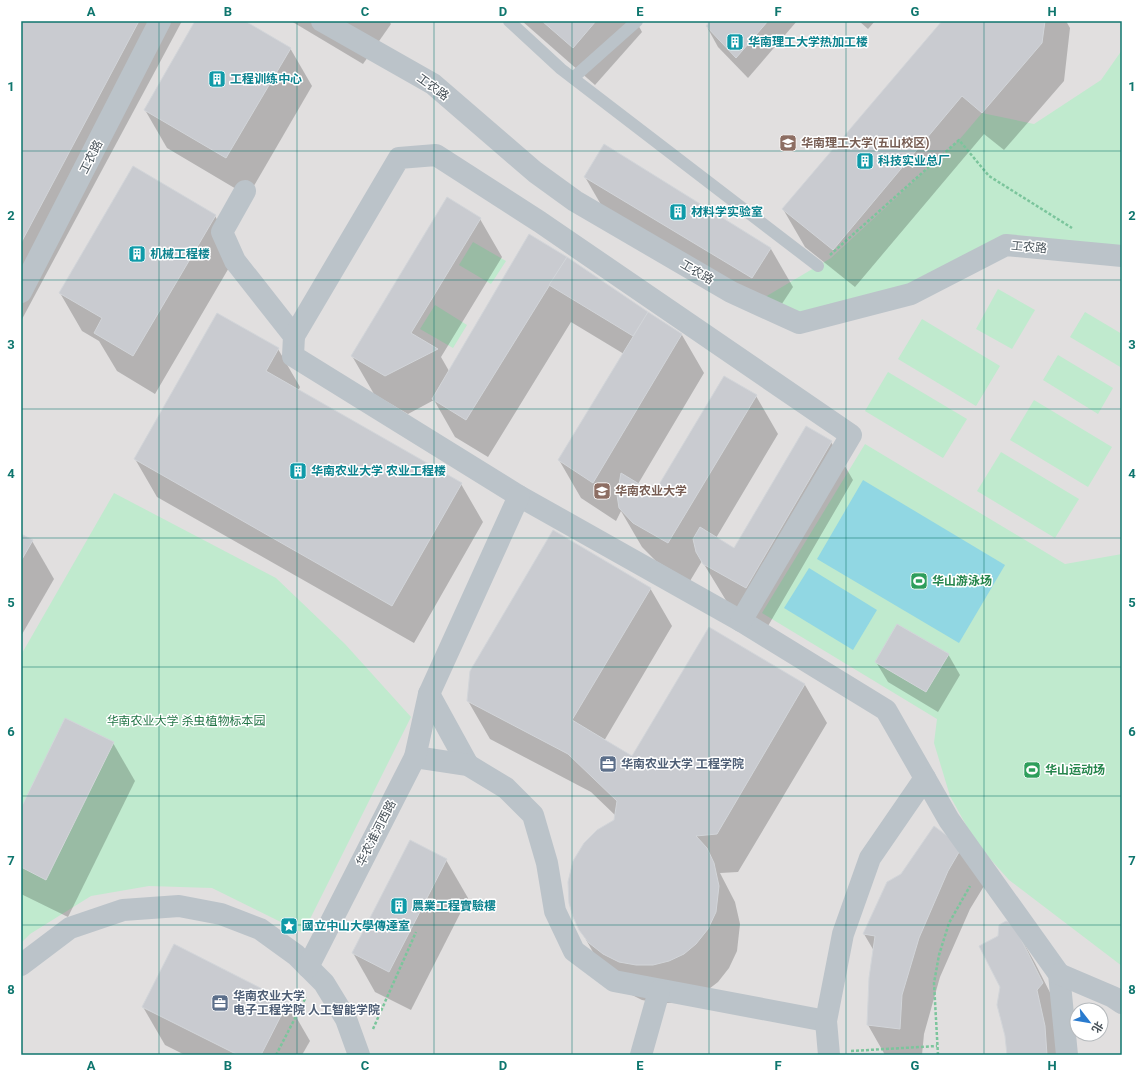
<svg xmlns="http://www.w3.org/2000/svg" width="1143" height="1076" font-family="Roboto,'Noto Sans SC',sans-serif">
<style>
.education{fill:#e1dfdf;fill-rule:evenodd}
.green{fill:#c0eace}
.water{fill:#91d7e3}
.shadow{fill:#0003}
.building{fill:#c9cbd0;stroke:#d2d5d9}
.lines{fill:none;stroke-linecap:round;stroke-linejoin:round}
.path{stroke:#7bc59c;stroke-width:2.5;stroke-dasharray:3 2;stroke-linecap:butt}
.lane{stroke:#bbc3c9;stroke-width:12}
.street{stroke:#bbc3c9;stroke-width:22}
.grid{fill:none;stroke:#0f766e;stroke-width:1;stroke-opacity:0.55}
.labels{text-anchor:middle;stroke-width:3;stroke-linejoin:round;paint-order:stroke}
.culture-label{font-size:12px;font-weight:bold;fill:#0d838f;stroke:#fff;text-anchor:start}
.street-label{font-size:12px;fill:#485259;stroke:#fff}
.education-label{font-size:12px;font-weight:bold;fill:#785e54;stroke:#fff;text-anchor:start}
.leisure-label{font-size:12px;font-weight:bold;fill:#27864d;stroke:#fff;text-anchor:start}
.park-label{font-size:12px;fill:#207445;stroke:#fff}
.service-label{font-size:12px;font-weight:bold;fill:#4e5e75;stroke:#fff;text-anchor:start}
.neatline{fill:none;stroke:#0f766e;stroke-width:1.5}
.grid-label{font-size:13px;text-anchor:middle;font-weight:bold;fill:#0f766e}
</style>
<rect width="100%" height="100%" fill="#f0eeee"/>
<path class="education" d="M21,21H1122V1055H21ZM1077,1010H1101V1034H1077Z"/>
<g class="green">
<path d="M1122,50V261L1006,245L911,294L799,323L755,303L831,258L959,140L982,113L1034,124L1101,80Z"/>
<path d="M473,242L506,261L491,284L459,265Z"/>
<path d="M998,289L1035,310L1012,349L976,329Z"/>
<path d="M435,305L467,325L453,348L420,329Z"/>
<path d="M1085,312L1122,334V368L1070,337Z"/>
<path d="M922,319L1000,366L976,406L898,359Z"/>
<path d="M1058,355L1113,388L1098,414L1043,380Z"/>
<path d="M888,372L967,419L943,458L865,411Z"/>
<path d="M1034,400L1112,447L1088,487L1010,440Z"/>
<path d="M865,444L1065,564L1122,554V966L1009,880L976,843L950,796L934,743L937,719L762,613Z"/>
<path d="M1001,452L1079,499L1055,538L977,491Z"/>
<path d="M114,493L276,578L345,644L411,717L303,933L212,888L149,886L91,896L30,934L21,943V655Z"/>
</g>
<g class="water">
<path d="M863,480L1005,565L959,643L817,559Z"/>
<path d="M809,568L877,610L853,650L784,608Z"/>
</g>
<g class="shadow">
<path d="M21,21H182L21,321Z"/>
<path d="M196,21H243L290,48L312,86L248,196L167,148L145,110Z"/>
<path d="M291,21H389L391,24L363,64Z"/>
<path d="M522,21H636L642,32L595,85Z"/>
<path d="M712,21H797L748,78L718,47L707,27Z"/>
<path d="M859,21H875L868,29Z"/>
<path d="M943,21H1066L1070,28L1064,81L1004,150L984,134L855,287L805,247L783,209Z"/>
<path d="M585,177L771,249L793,287L774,316L607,215Z"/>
<path d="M215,216L237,254L155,394L117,371L99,341L82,331L60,293Z"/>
<path d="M480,219L502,257L441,357L449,371L530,235L682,335L704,373L638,484L654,494L756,396L778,434L716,538L735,549L831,442L853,480L768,626L727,602L702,561L690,581L656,561L642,547L621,511L616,521L581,498L559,460L624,354L571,322L488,457L455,437L434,400L408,414L374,394L352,356Z"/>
<path d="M278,349L300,387L298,391L461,484L483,522L414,643L157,497L135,459Z"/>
<path d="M21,535L32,541L54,579L21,636Z"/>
<path d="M650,588L672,626L604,741L632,757L709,628L805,685L827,723L738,872L720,873L735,902L740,924L737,951L729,968L718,982L705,992L675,1003H659L642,1000L626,992L602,968L580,929L616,816L591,792L490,739L468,701Z"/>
<path d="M948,654L960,675L938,712L888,682L876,662Z"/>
<path d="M113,743L135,781L68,917L21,894V810Z"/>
<path d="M961,848L984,886L970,909L940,977L924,1034L922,1055H885L868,1025L874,951L864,934Z"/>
<path d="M446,860L468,898L411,1010L375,992L353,953Z"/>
<path d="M1013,924L1035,963L1065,1022L1064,1055H1008L1001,987L999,936Z"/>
<path d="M288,1003L310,1041L302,1055H185L165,1045L143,1007Z"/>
</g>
<g class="building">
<path d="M21,21H139L21,243Z"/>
<path d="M195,21H245L291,48L226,158L144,110Z"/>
<path d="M542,21H596L573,48Z"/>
<path d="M710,21H768L736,58L706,26Z"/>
<path d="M942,21H1045L1042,43L982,113L962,96L833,250L782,209Z"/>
<path d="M604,144L771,248L752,278L584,177Z"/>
<path d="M133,166L216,215L133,356L94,333L102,318L59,293Z"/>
<path d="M447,197L481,218L411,333L438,349L385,376L351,356Z"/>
<path d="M529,234L567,257L466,420L432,399Z"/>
<path d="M567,257L648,312L633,336L549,285Z"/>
<path d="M648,312L682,334L593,483L558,460Z"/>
<path d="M217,313L279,348L266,371L462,483L392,606L134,459Z"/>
<path d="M724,376L757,395L668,543L633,523L619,508L617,495L621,473L654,493Z"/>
<path d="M806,426L832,441L746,588L703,564L696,552L693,539L700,527L734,548Z"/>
<path d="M553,530L651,588L572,720L632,756L709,627L805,684L717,834L696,836L707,848L714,863L719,886L716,912L708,929L696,944L684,954L669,961L653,965H636L619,962L603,954L589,943L579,930L573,917L569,903L568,882L573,861L584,843L597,830L614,820L617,801L568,754L467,701L470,671Z"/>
<path d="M21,534L33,540L21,561Z"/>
<path d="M897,624L949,654L926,692L875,662Z"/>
<path d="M65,718L114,742L46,880L21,867V808Z"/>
<path d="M934,826L962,847L948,871L919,938L902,995L900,1029L867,1025L869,978L875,936L863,934L887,882L901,874Z"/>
<path d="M410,840L447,859L389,972L352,953Z"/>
<path d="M1006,921L1013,923L1043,983L1037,990L1045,1026L1047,1055H1007L1005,1036L997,1005L1000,987L979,946L998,936L999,925Z"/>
<path d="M174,944L288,1002L261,1055H238L142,1007Z"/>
</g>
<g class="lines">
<g class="path">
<path d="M830,255L959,140L989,176L1072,228"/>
<path d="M373,1029L416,932"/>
<path d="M851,1051L937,1046"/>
<path d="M276,1055L306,997"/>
<path d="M938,1055L934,983L939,955L949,923L970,886"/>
</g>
<g class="lane">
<path d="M509,21L561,69L818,266"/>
<path d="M573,78L637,21"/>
</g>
<g class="street">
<path d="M322,21L433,84L535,172L575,201L731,292L799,323L911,294L1006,245L1122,256"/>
<path d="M245,191L222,232L235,261L294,336L293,356L519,496L741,621L886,710L949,820L1059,974L1067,1055"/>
<path d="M21,292L160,21"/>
<path d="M294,336L399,158L436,155L540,222L851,435L741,621"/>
<path d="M429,694L468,765"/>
<path d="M415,757L468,765L506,788L533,815L547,863L555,911L574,951L614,981L826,1021"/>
<path d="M21,965L70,928L123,910L179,906L221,914L260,929L296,955L324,983L346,1019L359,1055"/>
<path d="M308,967L415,757L429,694L519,496"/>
<path d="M1059,974L1113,997L1122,1003"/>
<path d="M641,1055L659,991"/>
<path d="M829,1055L826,1021L843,934L870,858L925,778"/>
</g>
</g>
<path class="grid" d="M159,21V1055M297,21V1055M434,21V1055M572,21V1055M709,21V1055M846,21V1055M984,21V1055M21,151H1122M21,280H1122M21,409H1122M21,538H1122M21,667H1122M21,796H1122M21,925H1122"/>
<defs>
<symbol id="building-square" viewBox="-11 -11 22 22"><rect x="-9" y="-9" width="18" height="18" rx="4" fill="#0f9aa8" stroke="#fff"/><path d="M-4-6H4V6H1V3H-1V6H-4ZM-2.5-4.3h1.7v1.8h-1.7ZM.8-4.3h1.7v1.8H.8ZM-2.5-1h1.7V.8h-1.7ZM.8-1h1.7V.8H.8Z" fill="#fff"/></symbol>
<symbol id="university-square" viewBox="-11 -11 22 22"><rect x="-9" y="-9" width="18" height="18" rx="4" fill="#8d6e63" stroke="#fff"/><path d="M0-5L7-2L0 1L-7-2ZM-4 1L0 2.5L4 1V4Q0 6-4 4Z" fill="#fff"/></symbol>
<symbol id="stadium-square" viewBox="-11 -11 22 22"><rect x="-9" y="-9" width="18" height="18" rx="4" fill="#2e9e5b" stroke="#fff"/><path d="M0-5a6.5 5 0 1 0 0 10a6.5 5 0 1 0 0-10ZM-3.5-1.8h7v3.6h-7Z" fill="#fff"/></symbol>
<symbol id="office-square" viewBox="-11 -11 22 22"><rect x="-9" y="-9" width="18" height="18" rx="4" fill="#5c6f8a" stroke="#fff"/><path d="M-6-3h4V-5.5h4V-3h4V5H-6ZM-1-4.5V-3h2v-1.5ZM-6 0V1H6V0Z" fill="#fff"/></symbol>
<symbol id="sight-square" viewBox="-11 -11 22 22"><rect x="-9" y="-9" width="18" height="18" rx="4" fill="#0f9aa8" stroke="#fff"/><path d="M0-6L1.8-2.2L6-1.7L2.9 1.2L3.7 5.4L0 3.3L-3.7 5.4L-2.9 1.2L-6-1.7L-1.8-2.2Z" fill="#fff"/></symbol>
</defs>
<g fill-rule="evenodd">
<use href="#building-square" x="725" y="32" width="20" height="20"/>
<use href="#building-square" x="207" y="69" width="20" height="20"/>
<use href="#university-square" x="778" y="133" width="20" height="20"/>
<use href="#building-square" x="855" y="151" width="20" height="20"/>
<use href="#building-square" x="668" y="202" width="20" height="20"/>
<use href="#building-square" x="127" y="244" width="20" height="20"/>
<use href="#building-square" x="288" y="461" width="20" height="20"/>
<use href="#university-square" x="592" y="481" width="20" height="20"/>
<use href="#stadium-square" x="909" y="571" width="20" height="20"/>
<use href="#office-square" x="598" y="754" width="20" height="20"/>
<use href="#stadium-square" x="1022" y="760" width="20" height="20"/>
<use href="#building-square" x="389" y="896" width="20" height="20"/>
<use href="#sight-square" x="279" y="916" width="20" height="20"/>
<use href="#office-square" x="210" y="993" width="20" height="20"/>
</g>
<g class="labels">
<g class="culture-label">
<text x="748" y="46">华南理工大学热加工楼</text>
<text x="230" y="83">工程训练中心</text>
<text x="878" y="165">科技实业总厂</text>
<text x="691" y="216">材料学实验室</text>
<text x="150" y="258">机械工程楼</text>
<text x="311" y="475">华南农业大学 农业工程楼</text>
<text x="412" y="910">農業工程實驗樓</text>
<text x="302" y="930">國立中山大學傳達室</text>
</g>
<g class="street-label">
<text transform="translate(433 87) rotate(36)" y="4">工农路</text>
<text transform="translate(91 157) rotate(-63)" y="4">工农路</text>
<text transform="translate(1029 247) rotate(5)" y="4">工农路</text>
<text transform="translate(697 272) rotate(30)" y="4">工农路</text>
<text transform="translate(376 833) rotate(-63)" y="4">华农淮河西路</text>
</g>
<g class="education-label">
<text x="801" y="147">华南理工大学(五山校区)</text>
<text x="615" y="495">华南农业大学</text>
</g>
<g class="leisure-label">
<text x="932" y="585">华山游泳场</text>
<text x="1045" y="774">华山运动场</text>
</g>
<g class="park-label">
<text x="186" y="725">华南农业大学 杀虫植物标本园</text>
</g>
<g class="service-label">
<text x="621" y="768">华南农业大学 工程学院</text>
<text x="233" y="1000">华南农业大学<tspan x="233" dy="14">电子工程学院 人工智能学院</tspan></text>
</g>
</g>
<rect width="1143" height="1076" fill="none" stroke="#ffffff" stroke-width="44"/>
<g transform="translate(1089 1022) rotate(121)"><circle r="19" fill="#ffffff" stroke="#b6babd"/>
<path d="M0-3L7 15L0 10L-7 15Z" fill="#2a7bce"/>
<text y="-6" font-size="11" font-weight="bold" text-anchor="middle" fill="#485259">北</text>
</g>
<rect x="22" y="22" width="1099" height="1032" class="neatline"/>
<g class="grid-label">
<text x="91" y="16">A</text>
<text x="228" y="16">B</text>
<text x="365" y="16">C</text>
<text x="503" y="16">D</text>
<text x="640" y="16">E</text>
<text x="778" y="16">F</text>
<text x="915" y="16">G</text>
<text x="1052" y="16">H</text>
<text x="11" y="91">1</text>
<text x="1132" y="91">1</text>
<text x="11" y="220">2</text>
<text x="1132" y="220">2</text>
<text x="11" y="349">3</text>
<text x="1132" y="349">3</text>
<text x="11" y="478">4</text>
<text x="1132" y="478">4</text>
<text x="11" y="607">5</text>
<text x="1132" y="607">5</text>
<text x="11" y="736">6</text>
<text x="1132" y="736">6</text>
<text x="11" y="865">7</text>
<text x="1132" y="865">7</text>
<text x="11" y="994">8</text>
<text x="1132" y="994">8</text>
<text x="91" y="1070">A</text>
<text x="228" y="1070">B</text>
<text x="365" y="1070">C</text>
<text x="503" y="1070">D</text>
<text x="640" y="1070">E</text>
<text x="778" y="1070">F</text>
<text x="915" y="1070">G</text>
<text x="1052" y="1070">H</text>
</g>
</svg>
